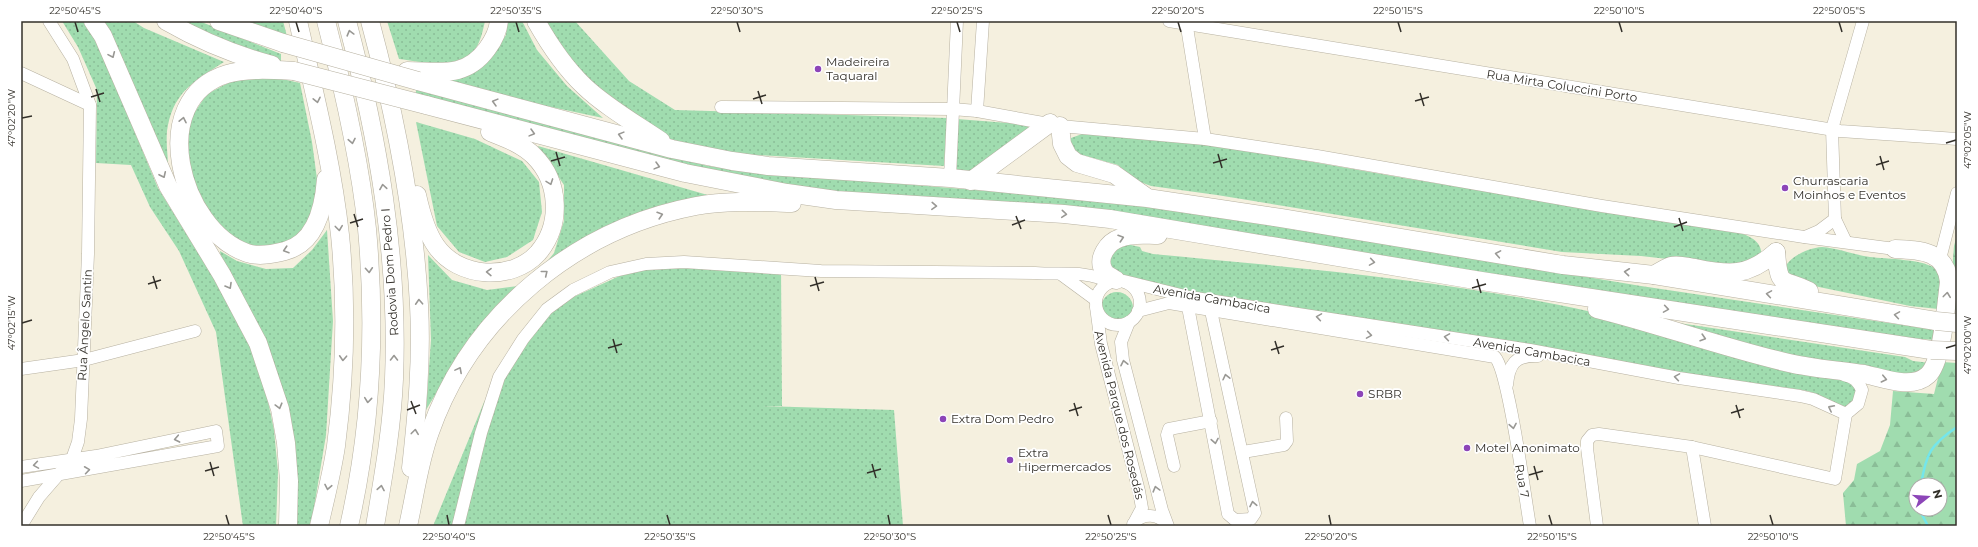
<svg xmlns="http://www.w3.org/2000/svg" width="1978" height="547" font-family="Montserrat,sans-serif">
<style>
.grass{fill:url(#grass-dots)}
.forest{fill:url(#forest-firs);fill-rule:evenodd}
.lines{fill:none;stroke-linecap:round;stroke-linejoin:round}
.stream{stroke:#74e6eb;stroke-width:2.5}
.minor-casing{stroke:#b7b1a1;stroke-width:13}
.highway-casing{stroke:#b7b1a1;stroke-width:19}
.minor{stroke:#fff;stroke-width:12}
.highway{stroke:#fff;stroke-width:18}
.highway-bridge-casing{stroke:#b7b1a1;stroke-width:19;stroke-linecap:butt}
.highway-bridge{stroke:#fff;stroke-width:18}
.oneway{stroke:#999894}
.ticks{fill:none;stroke:#33302a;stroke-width:1.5}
.poi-dot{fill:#8c45b8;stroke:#fff;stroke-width:1.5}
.labels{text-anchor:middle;stroke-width:3.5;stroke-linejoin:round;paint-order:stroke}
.poi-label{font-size:12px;fill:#33302a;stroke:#fff;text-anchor:start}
.street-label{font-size:12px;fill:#33302a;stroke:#fff}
.neatline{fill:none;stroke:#33302a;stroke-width:1.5}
.ticks-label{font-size:10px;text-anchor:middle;fill:#33302a}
</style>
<defs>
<pattern id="grass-dots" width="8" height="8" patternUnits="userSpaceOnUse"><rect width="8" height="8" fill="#a0dcaf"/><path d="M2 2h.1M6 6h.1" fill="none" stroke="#8abd97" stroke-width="1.8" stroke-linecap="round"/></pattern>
<pattern id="forest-firs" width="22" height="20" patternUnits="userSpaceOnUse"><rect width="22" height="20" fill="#a0dcaf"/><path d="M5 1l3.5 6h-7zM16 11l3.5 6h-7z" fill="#8abd97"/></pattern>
</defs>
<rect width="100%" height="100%" fill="#f5f0df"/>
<g class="grass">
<path d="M62,21H83L99,46L158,188L218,285L250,344L265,387L274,430L278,472L276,526H243L216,332L179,251L150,207L131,165L96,163L97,90L78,47Z"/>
<path d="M102,21H133L144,28L224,62C196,80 175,91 168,125C165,138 168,154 168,166Z"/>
<path d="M178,21H199L281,54V61L226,42Z"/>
<path d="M240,21H283L287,36Z"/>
<path d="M387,21H485C483,30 481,40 476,48C458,71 423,62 399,59Z"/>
<path d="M507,21H522L537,50L567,86L603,118L518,100L451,81L486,64L506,35Z"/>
<path d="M542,21H575L629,81L675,110L947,118L944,166L740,154L668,139L617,107L567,64Z"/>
<path d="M269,76L300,83L312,142L320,201L295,243L265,252L240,246L212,223L195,188L186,153L190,119L207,94L232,81Z"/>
<path d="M417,86L519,115L708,166L745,171L1121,202L1311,231L1641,286L1936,330L1934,340L1910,338L1623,295L1121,213L1057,204L865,197L721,176L415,97Z"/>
<path d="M957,119L1034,125L973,174H953Z"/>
<path d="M416,122L475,139L522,161L539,182L542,212L533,240L507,257L485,262L459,252L437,226Z"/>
<path d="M1082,134L1210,144L1404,178L1732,231C1746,234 1764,240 1761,257L1737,267L1641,256L1562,252L1217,195L1151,186L1135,180L1118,165L1075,153L1070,142L1071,138Z"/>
<path d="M538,146L718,198L545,264L554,253L564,221V185Z"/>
<path d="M327,230L333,321L326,435L311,526H292L293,448L221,261L220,251L237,261L266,269L293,268L312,250Z"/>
<path d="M1122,243L1140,247L1142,251L1153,254C1298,268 1450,280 1592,312C1677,332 1761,356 1846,378L1856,386L1857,397L1845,407L1808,391L1665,370L1190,292L1109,275L1110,249Z"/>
<path d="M1822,247C1838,248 1854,255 1870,257C1885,259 1928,259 1936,270C1945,282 1940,295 1938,309L1910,306L1800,283L1784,269C1790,256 1808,248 1822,247Z"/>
<path d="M428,255L452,280L487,290L518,286L452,367L426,410L431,340Z"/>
<path d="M646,264L781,268L782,406H760L894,410L903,526H433L484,402L547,309Z"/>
<circle cx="1117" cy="308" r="16"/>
<path d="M1679,323L1905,357L1913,361L1931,363L1928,368L1905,376L1792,360L1681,328Z"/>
</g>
<g class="forest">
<path d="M1957,235V310L1949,309L1954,246Z"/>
<path d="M1942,362L1957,363V526H1846L1843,493L1854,480L1857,464L1880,451L1890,425L1893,391L1934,394ZM1916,485H1940V509H1916Z"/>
</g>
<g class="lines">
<g class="stream">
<path d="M1921,485C1926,454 1930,445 1957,427"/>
<path d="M1919,509L1928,526"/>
</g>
<defs>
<g id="minor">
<path d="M1169,21L1840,131L1957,139"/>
<path d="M1186,21L1205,139"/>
<path d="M21,73L90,105"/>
<path d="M721,107L952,109L977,111L1060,126L1205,139L1317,156L1602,206L1804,237L1895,249"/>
<path d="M977,111L983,21"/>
<path d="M950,178L957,21"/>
<path d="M1835,219L1846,242"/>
<path d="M1805,237L1819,231L1835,219L1832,129L1863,21"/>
<path d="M1940,259L1957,193"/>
<path d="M1062,275L1096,300"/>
<circle cx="1118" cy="303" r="22"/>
<path d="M1124,281L1189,297L1530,350L1679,378L1800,396L1813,399L1846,414L1858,404L1862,390C1858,381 1854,377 1844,375"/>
<path d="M1096,307L1101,344L1139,491L1142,508L1135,521"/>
<path d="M1188,307L1228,514L1235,520L1251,519L1255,513L1211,311"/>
<path d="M1138,311L1169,303L1495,357C1509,372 1525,498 1530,526"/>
<path d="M1129,322L1121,342L1123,360L1162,510L1168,526"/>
<path d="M21,369L84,360L195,331"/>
<path d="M1507,385C1509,364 1515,355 1538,356"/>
<path d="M1692,447L1705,526"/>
<path d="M1243,452L1284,445L1287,441L1286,418"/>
<path d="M1174,466L1167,435L1169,429L1211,421"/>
<path d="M21,467L96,456L216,431L218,446L21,481"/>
<path d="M1133,524C1142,513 1159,513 1167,525"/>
<path d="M21,526L39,497L72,459L78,442L81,419L88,254L90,105L73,59L49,21"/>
<path d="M458,526L481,433L499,377L523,339L547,309L573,290L610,272L646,264L684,262L821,271L1035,273C1061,275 1086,270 1109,282"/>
<path d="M1597,526L1587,448V441L1592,435L1599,434L1692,447L1835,479L1846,414"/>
</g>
<g id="highway">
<path d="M93,21L103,36L168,186L222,275L258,343L280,409L286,443L289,481L288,526"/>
<path d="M166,21C199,40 235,55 272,65"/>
<path d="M219,21L283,43"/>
<path d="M298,21C314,92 332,162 340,235C347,304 345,377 336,446C332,473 325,500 319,526"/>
<path d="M326,21C343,87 360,160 367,229C376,327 371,429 349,526"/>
<path d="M347,21C378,138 399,257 394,379C392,428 383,478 375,526"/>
<path d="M370,21C395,114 414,208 419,305C422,359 417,414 411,468"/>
<path d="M536,21C549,44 564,67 584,86C606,107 636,124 661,141"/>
<path d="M294,71C275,70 246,68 227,74C145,99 180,230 247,253C259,257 273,254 285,251C316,243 324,206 326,179"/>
<path d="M407,71C439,71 465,79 487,49C493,41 498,31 499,21"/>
<path d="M418,81L672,149L732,161L768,166L950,178L1147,198L1281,218L1563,265L1654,275L1936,321"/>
<path d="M426,105L685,173L787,193L836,200L1064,214L1110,219L1475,280L1931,350"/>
<path d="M1060,126L1062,144L1068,156L1077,163L1114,174L1145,196"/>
<path d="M971,181L1050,123"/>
<path d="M417,195C421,213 426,232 436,246C458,278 512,282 538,253C562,225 560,182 534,156C522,144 505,138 490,132"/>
<path d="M1776,252C1779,290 1782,277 1809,291"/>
<path d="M1654,275C1659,272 1665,268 1671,266C1679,264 1687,267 1695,268C1729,275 1748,277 1776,252"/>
<path d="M1116,280C1112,277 1106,275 1104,271C1096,258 1108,242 1120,238C1131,233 1146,235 1158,235"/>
<path d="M1597,309C1661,325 1724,348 1789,363C1814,369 1839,370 1864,374C1883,378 1912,390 1928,375C1943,361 1946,303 1949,282C1946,251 1921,250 1895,249"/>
<path d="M408,526C415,495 419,462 430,432C471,315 575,229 696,206C728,200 760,202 792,203"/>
</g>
</defs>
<use href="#minor" class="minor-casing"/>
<use href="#highway" class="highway-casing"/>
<use href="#minor" class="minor"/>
<use href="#highway" class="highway"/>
<defs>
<g id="highway-bridge">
<path d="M283,43L418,81"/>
<path d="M294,71L426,105"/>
<path d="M1936,321L1957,323"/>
<path d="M1931,350L1957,351"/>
</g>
</defs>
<use href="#highway-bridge" class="highway-bridge-casing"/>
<use href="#highway-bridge" class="highway-bridge"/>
</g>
<defs><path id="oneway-chevron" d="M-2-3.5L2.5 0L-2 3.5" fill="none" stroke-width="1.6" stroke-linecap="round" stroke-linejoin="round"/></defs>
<g class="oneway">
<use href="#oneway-chevron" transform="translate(350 33) rotate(-105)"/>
<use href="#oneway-chevron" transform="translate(112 55) rotate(66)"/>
<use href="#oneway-chevron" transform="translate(317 100) rotate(78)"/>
<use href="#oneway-chevron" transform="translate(495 102) rotate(-165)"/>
<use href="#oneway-chevron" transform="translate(183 120) rotate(-78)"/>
<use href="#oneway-chevron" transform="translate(532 133) rotate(15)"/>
<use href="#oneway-chevron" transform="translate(621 135) rotate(-165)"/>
<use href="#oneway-chevron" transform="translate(352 141) rotate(79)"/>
<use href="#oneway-chevron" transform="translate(657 166) rotate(15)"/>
<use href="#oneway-chevron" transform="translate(163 175) rotate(65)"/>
<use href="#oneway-chevron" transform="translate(550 182) rotate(70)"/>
<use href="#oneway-chevron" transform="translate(383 187) rotate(-99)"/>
<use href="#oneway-chevron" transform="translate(934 206) rotate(3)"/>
<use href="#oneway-chevron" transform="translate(1064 214) rotate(5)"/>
<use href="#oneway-chevron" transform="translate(660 215) rotate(-17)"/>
<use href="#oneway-chevron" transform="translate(339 228) rotate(83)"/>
<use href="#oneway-chevron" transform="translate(1121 238) rotate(-18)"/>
<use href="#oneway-chevron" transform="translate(286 250) rotate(162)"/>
<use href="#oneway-chevron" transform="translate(1498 254) rotate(-170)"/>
<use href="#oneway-chevron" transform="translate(1372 262) rotate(9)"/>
<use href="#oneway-chevron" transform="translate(369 270) rotate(86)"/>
<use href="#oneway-chevron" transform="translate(489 272) rotate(-179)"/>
<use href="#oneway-chevron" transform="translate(1627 272) rotate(-174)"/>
<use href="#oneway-chevron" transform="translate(545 273) rotate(-39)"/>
<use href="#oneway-chevron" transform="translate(229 286) rotate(60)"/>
<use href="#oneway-chevron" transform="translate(1769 294) rotate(-171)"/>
<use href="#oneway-chevron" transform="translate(1947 295) rotate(-83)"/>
<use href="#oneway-chevron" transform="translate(419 302) rotate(-93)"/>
<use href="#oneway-chevron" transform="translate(1666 309) rotate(9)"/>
<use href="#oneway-chevron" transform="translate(1897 315) rotate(-171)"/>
<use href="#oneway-chevron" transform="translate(1319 317) rotate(-171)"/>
<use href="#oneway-chevron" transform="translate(1369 335) rotate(9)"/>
<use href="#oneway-chevron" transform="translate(1447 337) rotate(-171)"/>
<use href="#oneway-chevron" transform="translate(1703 338) rotate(17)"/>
<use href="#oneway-chevron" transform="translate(343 358) rotate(93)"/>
<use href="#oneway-chevron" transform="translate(394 358) rotate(-90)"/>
<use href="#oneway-chevron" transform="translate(1124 363) rotate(-102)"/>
<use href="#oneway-chevron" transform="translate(459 370) rotate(-62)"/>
<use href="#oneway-chevron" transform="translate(1226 377) rotate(-103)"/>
<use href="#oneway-chevron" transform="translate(1677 377) rotate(-171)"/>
<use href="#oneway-chevron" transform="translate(1884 379) rotate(13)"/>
<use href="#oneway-chevron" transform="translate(368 400) rotate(96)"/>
<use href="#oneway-chevron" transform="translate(279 406) rotate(75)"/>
<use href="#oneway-chevron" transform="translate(1831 408) rotate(-153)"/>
<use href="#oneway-chevron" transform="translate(1513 426) rotate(80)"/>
<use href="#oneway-chevron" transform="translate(415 432) rotate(-83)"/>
<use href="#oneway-chevron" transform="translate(177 439) rotate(169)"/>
<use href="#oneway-chevron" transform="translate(1215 441) rotate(80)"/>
<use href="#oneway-chevron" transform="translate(36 465) rotate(171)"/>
<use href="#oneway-chevron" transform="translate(87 470) rotate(-8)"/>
<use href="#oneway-chevron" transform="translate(328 487) rotate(101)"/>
<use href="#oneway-chevron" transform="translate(381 488) rotate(-80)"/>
<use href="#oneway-chevron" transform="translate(1156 489) rotate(-105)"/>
<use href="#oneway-chevron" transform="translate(1253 504) rotate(-101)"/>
</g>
<path class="ticks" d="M75,22L78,32M296,22L299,32M516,22L519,32M737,22L740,32M957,22L960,32M1178,22L1181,32M1398,22L1401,32M1619,22L1622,32M1839,22L1842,32M96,89L100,102M758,91L762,104M1420,93L1424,106M91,97L104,93M753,99L766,95M1415,101L1429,97M22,118L32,116M1946,143L1956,140M556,152L560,166M1218,154L1222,168M1880,156L1884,170M551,161L565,157M1213,163L1227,159M1876,165L1889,161M354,214L358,227M1016,216L1021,229M1679,218L1683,231M350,223L363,219M1012,225L1025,220M1674,227L1687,222M153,276L157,289M815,277L819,291M1477,279L1481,293M148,284L161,280M810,286L824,282M1472,288L1486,284M22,323L32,320M613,339L617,353M1275,341L1279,354M608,348L622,344M1946,348L1956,345M1271,350L1284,346M411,401L416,414M1074,403L1078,416M1736,405L1740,418M407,410L420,405M1069,411L1082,407M1731,413L1744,409M210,462L214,476M872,464L876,478M1534,466L1538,480M205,471L219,467M867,473L881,469M1529,475L1543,471M226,515L229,525M447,515L449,525M667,515L670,525M888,515L890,525M1108,515L1111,525M1329,515L1331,525M1549,515L1552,525M1770,515L1773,525"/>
<g class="poi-dot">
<circle cx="818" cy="69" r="4"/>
<circle cx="1785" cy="188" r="4"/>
<circle cx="1360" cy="394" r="4"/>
<circle cx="943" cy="419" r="4"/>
<circle cx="1467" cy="448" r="4"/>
<circle cx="1010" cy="460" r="4"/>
</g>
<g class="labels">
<g class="poi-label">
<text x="826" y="66">Madeireira<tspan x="826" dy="14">Taquaral</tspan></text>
<text x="1793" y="185">Churrascaria<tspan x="1793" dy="14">Moinhos e Eventos</tspan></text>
<text x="1368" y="398">SRBR</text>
<text x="951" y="423">Extra Dom Pedro</text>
<text x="1475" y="452">Motel Anonimato</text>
<text x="1018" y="457">Extra<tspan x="1018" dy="14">Hipermercados</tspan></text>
</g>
<g class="street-label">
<text transform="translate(1562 86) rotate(9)" y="4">Rua Mirta Coluccini Porto</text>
<text transform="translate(390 272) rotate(-94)" y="4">Rodovia Dom Pedro I</text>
<text transform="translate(1212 299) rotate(10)" y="4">Avenida Cambacica</text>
<text transform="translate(85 325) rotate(-87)" y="4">Rua Ângelo Santin</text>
<text transform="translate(1532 352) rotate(10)" y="4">Avenida Cambacica</text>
<text transform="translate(1119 415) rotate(76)" y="4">Avenida Parque dos Rosedás</text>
<text transform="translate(1522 481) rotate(80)" y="4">Rua 7</text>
</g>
</g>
<rect width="1978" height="547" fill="none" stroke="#ffffff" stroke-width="44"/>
<g transform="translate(1928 497) rotate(73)"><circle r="19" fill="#ffffff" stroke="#adacaa"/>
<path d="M0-3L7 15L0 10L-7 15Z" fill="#8c45b8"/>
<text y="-6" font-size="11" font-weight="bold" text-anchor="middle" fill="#33302a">N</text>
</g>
<rect x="22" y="22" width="1934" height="503" class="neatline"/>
<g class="ticks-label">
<text x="75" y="14">22°50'45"S</text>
<text x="296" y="14">22°50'40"S</text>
<text x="516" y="14">22°50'35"S</text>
<text x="737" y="14">22°50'30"S</text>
<text x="957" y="14">22°50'25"S</text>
<text x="1178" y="14">22°50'20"S</text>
<text x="1398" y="14">22°50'15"S</text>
<text x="1619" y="14">22°50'10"S</text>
<text x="1839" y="14">22°50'05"S</text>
<text transform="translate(11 118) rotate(-90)" y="4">47°02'20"W</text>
<text transform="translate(1967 140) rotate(-90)" y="4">47°02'05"W</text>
<text transform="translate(11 323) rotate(-90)" y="4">47°02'15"W</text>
<text transform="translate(1967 345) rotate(-90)" y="4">47°02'00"W</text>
<text x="229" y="540">22°50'45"S</text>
<text x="449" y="540">22°50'40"S</text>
<text x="670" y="540">22°50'35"S</text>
<text x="890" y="540">22°50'30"S</text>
<text x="1111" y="540">22°50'25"S</text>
<text x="1331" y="540">22°50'20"S</text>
<text x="1552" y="540">22°50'15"S</text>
<text x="1773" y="540">22°50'10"S</text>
</g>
</svg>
